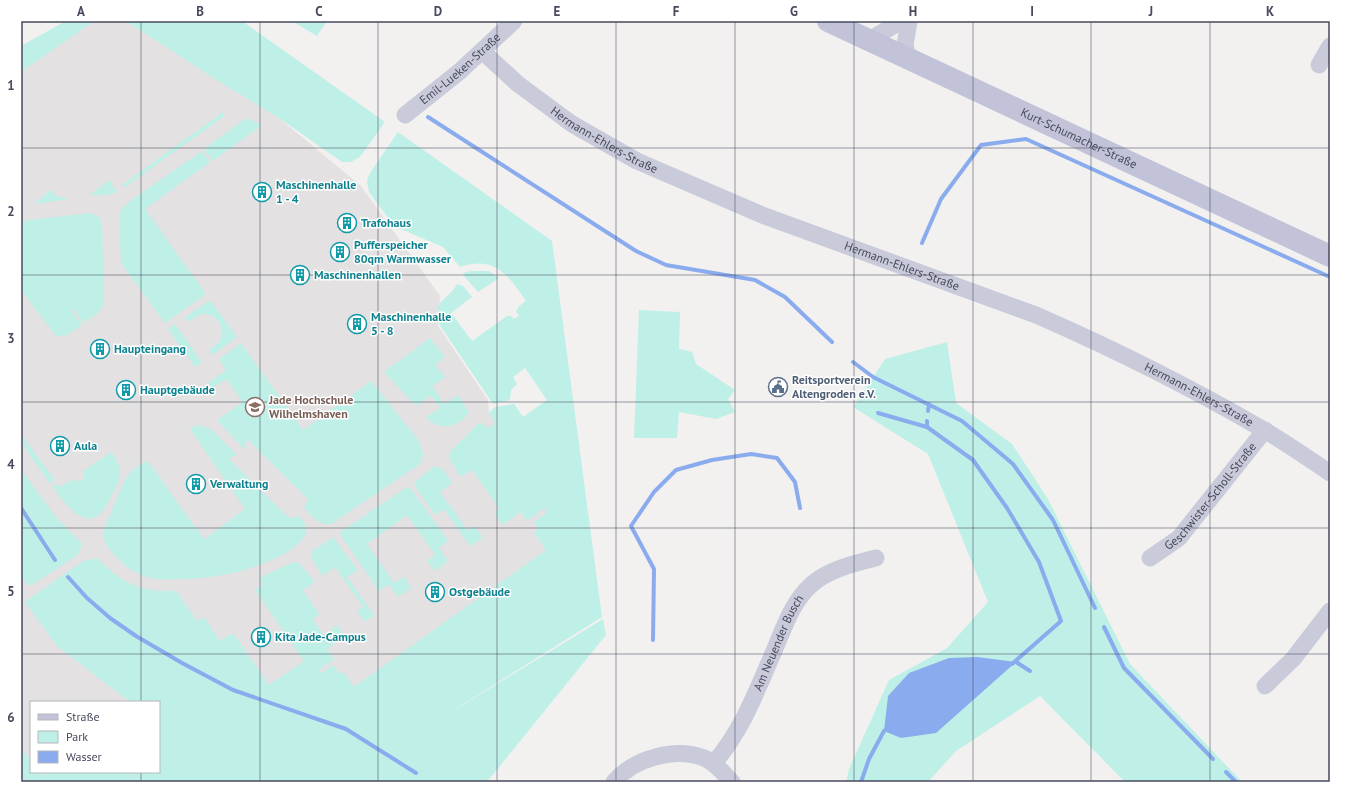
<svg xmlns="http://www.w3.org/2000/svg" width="1351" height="803" font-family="'PT Sans',sans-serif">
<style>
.education{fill:#e3e1e1}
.green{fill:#bef0e8}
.water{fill:#8aacee}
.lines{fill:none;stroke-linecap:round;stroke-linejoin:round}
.stream{stroke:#8aacee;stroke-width:4}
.street{stroke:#c9cada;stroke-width:17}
.secondary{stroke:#c2c3d9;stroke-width:22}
.grid{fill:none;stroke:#47495d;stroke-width:1;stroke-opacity:0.55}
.labels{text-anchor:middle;stroke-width:3;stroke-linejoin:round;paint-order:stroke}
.street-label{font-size:12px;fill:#47495d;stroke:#fff}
.culture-label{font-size:12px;font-weight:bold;fill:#0d838f;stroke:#fff;text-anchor:start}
.service-label{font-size:12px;font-weight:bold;fill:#4e5e75;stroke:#fff;text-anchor:start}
.education-label{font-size:12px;font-weight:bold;fill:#785e54;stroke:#fff;text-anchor:start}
.neatline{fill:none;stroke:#47495d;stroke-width:1.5}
.grid-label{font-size:13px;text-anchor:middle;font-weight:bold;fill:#47495d}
</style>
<rect width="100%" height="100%" fill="#f2f1ef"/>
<path class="education" d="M90,21H126L279,118L361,186L440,296L438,326L488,400L489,413L585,557L368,731L159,702H31V772H72L59,782L21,778V60Z"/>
<g class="green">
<path d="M66,21H94L21,72V46Z"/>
<path d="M126,21H242L385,122L360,157L351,162H342L279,118L226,86Z"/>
<path d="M292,21H327L317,36Z"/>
<path d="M223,112V117L125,187H123V184Z"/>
<path d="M246,118L262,125L213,161L204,149Z"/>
<path d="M398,132L552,241L602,617L438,720L603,619L606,635L487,782H21V749L31,760V772H42L45,775L49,772H159V702H130L57,646L25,602L83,561L97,558C124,584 138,592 176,591L197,621L204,617L220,641L233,633L269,685L304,661L255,590L262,586L260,580L263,576L294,562L299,563L315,582L303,590L319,614L313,619L325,637L333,632L331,629L337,625L345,636L327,649L334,659L319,670L322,673L333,665L340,674L343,672L354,687L546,550L534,532L538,529L534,522L547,512L544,508L527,521L521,512L502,525L494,512L499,508L472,470L461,477L449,459L450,452L478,424L481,423L489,428L495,423L489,413L495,407L514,404L523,417L547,400L525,368L513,377L517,384L511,390L510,400L493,404L439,324C432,299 447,302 457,284L463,286L472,297L451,313L472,341L507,316H511L514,319L519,316L516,311L518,309V307L526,301C508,275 495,255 460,267L443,247L394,226L369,192L367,181L370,173Z"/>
<path d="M202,151L210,162L145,209L206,294L165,323L121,263L119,216L123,208L130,201Z"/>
<path d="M109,180L117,192L107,195H90Z"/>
<path d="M51,190H53L54,195L69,199L34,204Z"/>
<path d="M90,213L99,217L102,223L104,304L98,313L83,323L74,309L72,311L82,325L67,335L56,336L21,290V221Z"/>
<path d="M471,271H489L499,278L478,292L465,277L463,273Z"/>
<path d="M210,300L237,337L211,356L210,349C214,346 219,343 221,338C226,327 215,313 203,314C198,315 193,319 189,321L184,318Z"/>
<path d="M639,310L680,312L679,349L692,352L696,364L735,390L728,399L735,412L716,419L679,412L677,438H634Z"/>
<path d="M175,324L202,362L195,367L168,329Z"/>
<path d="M430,338L445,357L435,365L445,377L432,386L444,404L458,395L469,412C459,428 438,432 426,417L440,408L431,395L416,406L384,372Z"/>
<path d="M947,342L956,403L1012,444L1048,499L1130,664L1242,782H1125L1040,696L956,751L928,782H846L849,769L889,680L947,648L988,602L928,454L853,407L885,359Z"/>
<path d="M241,343L303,430L371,381L419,441L423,454L420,464L331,524C320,527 312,515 304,508L308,499L247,439L244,449L217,420L243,402L226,379L212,389L208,383L226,370L219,359Z"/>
<path d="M196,425L210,428L237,455L228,458L289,518L299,516C330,544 252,569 233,573C213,578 165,582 146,577C134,573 124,565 116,557C104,545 100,535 108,519C114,507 122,482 130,473C134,468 142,464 147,460L204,539L245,509L190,429Z"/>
<path d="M21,434L54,479L50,484L21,442Z"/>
<path d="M111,452C129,475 116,485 105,508C87,535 63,502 53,487L57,483L60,487L69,481L84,480L83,471Z"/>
<path d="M434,466L443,469L452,483L440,492L468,531L474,526L483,538L470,546L444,509L435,515L414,485L415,482Z"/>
<path d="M21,469L55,516L82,544L79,553L73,558L32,585H28L21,576Z"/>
<path d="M407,487L412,490L448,541L439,548L448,561L435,571L427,561L435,555L407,515L367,544L394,583L404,577L411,588L398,597L389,584L379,591L339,533Z"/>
<path d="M333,537L358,570L347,577L374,615L365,622L357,611L363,607L335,567L322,576L311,557L312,551Z"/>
</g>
<path class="water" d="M977,657L1016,662L936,733L901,738L884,731L888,696L909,673L949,658Z"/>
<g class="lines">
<g class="stream">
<path d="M428,117L636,251L666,265L755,280L785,297L832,342"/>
<path d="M922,243L941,199L981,145L1026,139L1330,277"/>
<path d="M853,362L873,377L962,421L1013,464L1053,520L1095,608"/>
<path d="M928,411L929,404"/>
<path d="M878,413L927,427"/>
<path d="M927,421V427L973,460L1007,508L1039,562L1061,621L1012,664"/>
<path d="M21,508L55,560"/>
<path d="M68,577L87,598L110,618L136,636L182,663L233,690L346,729L416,773"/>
<path d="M1104,627L1124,668L1213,759"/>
<path d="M653,640L654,569L631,526L654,492L676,470L712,460L751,454L777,458L795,482L800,508"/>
<path d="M1016,662L1030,671"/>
<path d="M1226,772L1236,782"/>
<path d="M861,782L869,759L884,731L889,728"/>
</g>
<g class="street">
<path d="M868,41L901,21"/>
<path id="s1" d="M482,51L518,84L572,124L637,161L762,215L1036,315C1114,349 1190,387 1264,430C1286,443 1308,458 1330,473"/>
<path d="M908,59L905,45L909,21"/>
<path d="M1319,65L1330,46"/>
<path id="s2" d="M405,115L459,72L514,21"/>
<path id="s3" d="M1150,558L1179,538L1265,430"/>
<path d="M1265,686L1293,659L1330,611"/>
<path id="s4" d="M714,763C743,729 756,692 774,651C784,628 792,602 811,585C827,570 855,563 876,558"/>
<path d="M614,782C634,758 675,747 704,758C715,762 724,774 732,782"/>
</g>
<path class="secondary" id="s5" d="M828,21L1330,256"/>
</g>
<path class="grid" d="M141,21V702M260,21V782M378,21V782M497,21V782M616,21V782M735,21V782M854,21V782M973,21V782M1091,21V782M1210,21V782M21,148H1330M21,275H1330M21,402H1330M21,528H1330M21,654H1330M141,772V782"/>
<defs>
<symbol id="building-ring" viewBox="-11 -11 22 22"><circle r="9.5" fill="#fff" stroke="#0f9aa8" stroke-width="1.5"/><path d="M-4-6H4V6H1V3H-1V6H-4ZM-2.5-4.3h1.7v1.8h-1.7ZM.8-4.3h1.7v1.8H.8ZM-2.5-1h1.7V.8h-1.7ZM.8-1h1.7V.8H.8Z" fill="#0f9aa8"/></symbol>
<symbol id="civic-ring" viewBox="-11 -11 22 22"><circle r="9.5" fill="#fff" stroke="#5c6f8a" stroke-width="1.5"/><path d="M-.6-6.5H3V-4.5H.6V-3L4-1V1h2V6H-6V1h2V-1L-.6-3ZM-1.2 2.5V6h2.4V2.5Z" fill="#5c6f8a"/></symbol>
<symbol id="university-ring" viewBox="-11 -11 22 22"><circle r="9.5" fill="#fff" stroke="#8d6e63" stroke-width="1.5"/><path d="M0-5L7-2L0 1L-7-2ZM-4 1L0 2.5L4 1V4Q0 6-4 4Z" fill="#8d6e63"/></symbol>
</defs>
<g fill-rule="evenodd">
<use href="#building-ring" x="251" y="181" width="22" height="22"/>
<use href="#building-ring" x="336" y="212" width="22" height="22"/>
<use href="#building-ring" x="329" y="241" width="22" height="22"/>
<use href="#building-ring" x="289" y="264" width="22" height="22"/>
<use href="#building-ring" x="346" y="313" width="22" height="22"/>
<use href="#building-ring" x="89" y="338" width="22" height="22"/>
<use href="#civic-ring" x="767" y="376" width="22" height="22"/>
<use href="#building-ring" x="115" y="379" width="22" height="22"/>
<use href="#university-ring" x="244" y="396" width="22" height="22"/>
<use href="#building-ring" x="49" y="435" width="22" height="22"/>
<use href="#building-ring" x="185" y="473" width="22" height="22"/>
<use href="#building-ring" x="424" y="581" width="22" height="22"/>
<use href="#building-ring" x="250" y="626" width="22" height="22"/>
</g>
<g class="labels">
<g class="street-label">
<text dy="4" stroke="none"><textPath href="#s2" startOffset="72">Emil-Lueken-Straße</textPath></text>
<text dy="4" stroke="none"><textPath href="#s1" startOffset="152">Hermann-Ehlers-Straße</textPath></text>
<text dy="4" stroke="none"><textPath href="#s5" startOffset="277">Kurt-Schumacher-Straße</textPath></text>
<text dy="4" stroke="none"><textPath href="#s1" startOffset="476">Hermann-Ehlers-Straße</textPath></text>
<text dy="4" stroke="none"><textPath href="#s1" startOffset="800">Hermann-Ehlers-Straße</textPath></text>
<text dy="4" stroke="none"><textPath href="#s3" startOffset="87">Geschwister-Scholl-Straße</textPath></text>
<text dy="4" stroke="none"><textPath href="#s4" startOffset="137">Am Neuender Busch</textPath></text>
</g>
<g class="culture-label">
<text x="276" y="189">Maschinenhalle<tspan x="276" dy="14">1 - 4</tspan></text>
<text x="361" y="227">Trafohaus</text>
<text x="354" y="249">Pufferspeicher<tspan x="354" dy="14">80qm Warmwasser</tspan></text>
<text x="314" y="279">Maschinenhallen</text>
<text x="371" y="321">Maschinenhalle<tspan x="371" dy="14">5 - 8</tspan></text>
<text x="114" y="353">Haupteingang</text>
<text x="140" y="394">Hauptgebäude</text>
<text x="74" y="450">Aula</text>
<text x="210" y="488">Verwaltung</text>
<text x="449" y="596">Ostgebäude</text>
<text x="275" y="641">Kita Jade-Campus</text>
</g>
<g class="service-label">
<text x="792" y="384">Reitsportverein<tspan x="792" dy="14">Altengroden e.V.</tspan></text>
</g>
<g class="education-label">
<text x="269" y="404">Jade Hochschule<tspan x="269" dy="14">Wilhelmshaven</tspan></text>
</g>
</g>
<rect width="1351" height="803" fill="none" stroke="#ffffff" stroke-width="44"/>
<rect x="30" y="701" width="130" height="72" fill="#ffffff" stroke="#b5b6be"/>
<rect x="38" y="714" width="20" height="6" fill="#c2c3d9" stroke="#b5b6be"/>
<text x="66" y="721" font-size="12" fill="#47495d">Straße</text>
<rect x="38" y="731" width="20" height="12" fill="#bef0e8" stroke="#b5b6be"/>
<text x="66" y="741" font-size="12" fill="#47495d">Park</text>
<rect x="38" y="751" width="20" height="12" fill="#8aacee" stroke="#b5b6be"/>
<text x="66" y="761" font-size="12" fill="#47495d">Wasser</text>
<rect x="22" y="22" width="1307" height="759" class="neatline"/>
<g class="grid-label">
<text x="81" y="16">A</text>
<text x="200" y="16">B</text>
<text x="319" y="16">C</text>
<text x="438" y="16">D</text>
<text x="557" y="16">E</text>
<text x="676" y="16">F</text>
<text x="794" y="16">G</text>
<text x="913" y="16">H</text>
<text x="1032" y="16">I</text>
<text x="1151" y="16">J</text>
<text x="1270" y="16">K</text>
<text x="11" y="90">1</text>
<text x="11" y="216">2</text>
<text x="11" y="343">3</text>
<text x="11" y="469">4</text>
<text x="11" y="596">5</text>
<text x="11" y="722">6</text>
</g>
</svg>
